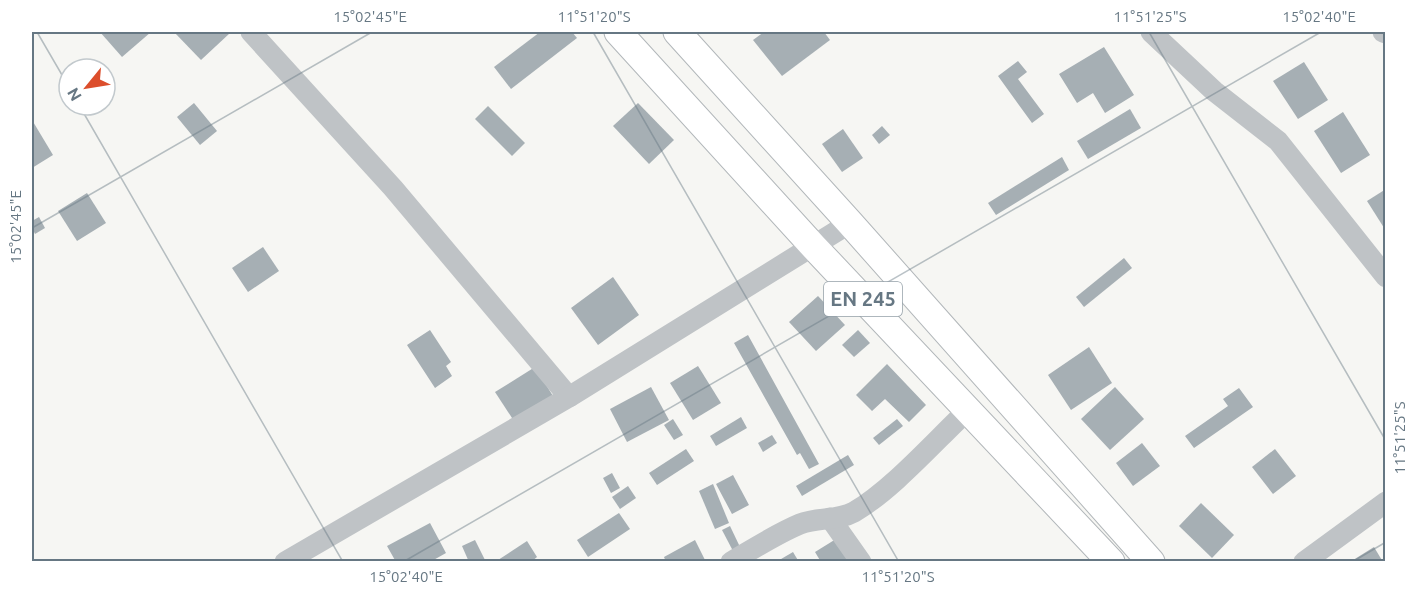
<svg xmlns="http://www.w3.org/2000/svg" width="1417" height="593" font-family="Ubuntu,sans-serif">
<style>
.building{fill:#a6afb4}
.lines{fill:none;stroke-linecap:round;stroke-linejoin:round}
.major-casing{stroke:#b2b7ba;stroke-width:29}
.minor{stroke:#bfc3c6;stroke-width:21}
.major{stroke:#fff;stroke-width:27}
.ticks{fill:none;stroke:#667783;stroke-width:1.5;stroke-opacity:0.45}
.labels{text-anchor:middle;stroke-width:6;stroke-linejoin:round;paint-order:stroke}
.shield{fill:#fff;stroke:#94a0a8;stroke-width:1.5}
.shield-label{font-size:20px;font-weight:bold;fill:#667783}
.neatline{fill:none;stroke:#667783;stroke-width:2}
.ticks-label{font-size:15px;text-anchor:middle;fill:#667783}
</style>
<rect width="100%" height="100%" fill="#f6f6f3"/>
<g class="building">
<path d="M100,32H151L122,57Z"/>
<path d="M174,32H229L230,33L201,60Z"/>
<path d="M540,32H572L577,38L511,89L494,67Z"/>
<path d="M764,32H824L830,40L782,76L753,40Z"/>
<path d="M1104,47L1134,95L1105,113L1093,93L1077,103L1059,74Z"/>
<path d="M1018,61L1027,72L1018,79L1044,114L1032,123L998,76Z"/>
<path d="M1304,62L1328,100L1298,119L1273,81Z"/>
<path d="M194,103L217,131L200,145L177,117Z"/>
<path d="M638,103L674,140L649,164L613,126Z"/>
<path d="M488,106L525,143L512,156L475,119Z"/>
<path d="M1130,109L1141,128L1088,159L1077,141Z"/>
<path d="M1343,112L1370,155L1341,173L1314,131Z"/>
<path d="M32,120L53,155L32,168Z"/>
<path d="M882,126L890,135L879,144L872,135Z"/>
<path d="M843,129L863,158L842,172L822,144Z"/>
<path d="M1062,157L1069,170L996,215L988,203Z"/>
<path d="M1386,189V231L1367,201Z"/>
<path d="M87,193L106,223L77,241L58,211Z"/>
<path d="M39,217L45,228L35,234L32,228V221Z"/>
<path d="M263,247L279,271L248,292L232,268Z"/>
<path d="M1124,258L1132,268L1084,307L1076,297Z"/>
<path d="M613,277L639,315L598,345L571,308Z"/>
<path d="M818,296L845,325L816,351L789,322Z"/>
<path d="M430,330L451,362L446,366L452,376L435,388L407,345Z"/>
<path d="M858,330L870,343L854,357L842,345Z"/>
<path d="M748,335L819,464L809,469L800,453L797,455L734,343Z"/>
<path d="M1089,347L1112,383L1071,410L1048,375Z"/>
<path d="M887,364L926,405L909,422L885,399L872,411L856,395Z"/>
<path d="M698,366L721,403L693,420L670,383Z"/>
<path d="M535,367L553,396L514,421L495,392Z"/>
<path d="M651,387L669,420L627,442L610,409Z"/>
<path d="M1115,387L1144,419L1110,450L1081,419Z"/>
<path d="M1239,388L1253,407L1194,448L1185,436L1228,406L1223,399Z"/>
<path d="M741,417L747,428L716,446L710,436Z"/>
<path d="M673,419L683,435L674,440L664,425Z"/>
<path d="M897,419L903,426L879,445L873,438Z"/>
<path d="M772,435L777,443L763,452L758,443Z"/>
<path d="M1142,443L1160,466L1133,486L1116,463Z"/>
<path d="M686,449L694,461L657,485L649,473Z"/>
<path d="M1275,449L1296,476L1273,494L1252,467Z"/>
<path d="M848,455L854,465L802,496L796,486Z"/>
<path d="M612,473L620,488L611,493L603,478Z"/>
<path d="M733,475L749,505L732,514L716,484Z"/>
<path d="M713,484L729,523L715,529L699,491Z"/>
<path d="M628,486L636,498L620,509L612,497Z"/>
<path d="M1201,503L1234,535L1212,558L1179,526Z"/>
<path d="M619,513L630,529L588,557L577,540Z"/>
<path d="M430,523L446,553L430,562H396L387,546Z"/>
<path d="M730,526L740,547L733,551L722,530Z"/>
<path d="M836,539L850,562H821L815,552Z"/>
<path d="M475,540L486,562H469L462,546Z"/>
<path d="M695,540L706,562H666L664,557Z"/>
<path d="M527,541L537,557L531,562H495Z"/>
<path d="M1374,547L1383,562H1350Z"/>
<path d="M793,552L799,562H776Z"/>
</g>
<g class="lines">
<defs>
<g id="major">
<path d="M618,32L813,246L1111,562"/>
<path d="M677,32L850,223L1151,562"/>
</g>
</defs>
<use href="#major" class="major-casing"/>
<g class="minor">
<path d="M251,32L393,188L569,397"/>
<path d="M1151,32L1214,91L1278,141L1386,277"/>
<path d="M1383,32L1386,33"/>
<path d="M830,518L861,562"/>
<path d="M285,562L569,397L850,223"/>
<path d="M731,562C753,549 776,534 800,524C817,517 838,521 854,512C892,490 935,441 968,410"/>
<path d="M1304,562L1386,502"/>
</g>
<use href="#major" class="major"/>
</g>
<path class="ticks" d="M37,32L69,87M593,32L899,562M1149,32L1386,441M79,105L343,562M32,228L372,32M403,562L1321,32M1352,562L1386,542"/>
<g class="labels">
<rect class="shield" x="824" y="282" width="78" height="34" rx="4.5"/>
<g class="shield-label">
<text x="863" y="306">EN 245</text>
</g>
</g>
<rect width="1417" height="593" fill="none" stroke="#ffffff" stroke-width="66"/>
<g transform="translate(87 87) rotate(240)"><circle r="28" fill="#ffffff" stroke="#c2c9cd" stroke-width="1.5"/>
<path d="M0-4.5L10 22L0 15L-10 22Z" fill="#dc4e2c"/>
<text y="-9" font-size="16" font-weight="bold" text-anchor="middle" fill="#667783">N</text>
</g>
<rect x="33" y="33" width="1351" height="527" class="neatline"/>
<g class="ticks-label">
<text x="370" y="22">15°02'45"E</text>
<text x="594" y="22">11°51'20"S</text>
<text x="1150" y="22">11°51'25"S</text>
<text x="1319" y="22">15°02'40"E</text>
<text transform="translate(16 227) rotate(-90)" y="5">15°02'45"E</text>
<text transform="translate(1400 438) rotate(-90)" y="5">11°51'25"S</text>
<text x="406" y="582">15°02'40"E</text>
<text x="898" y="582">11°51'20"S</text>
</g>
</svg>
